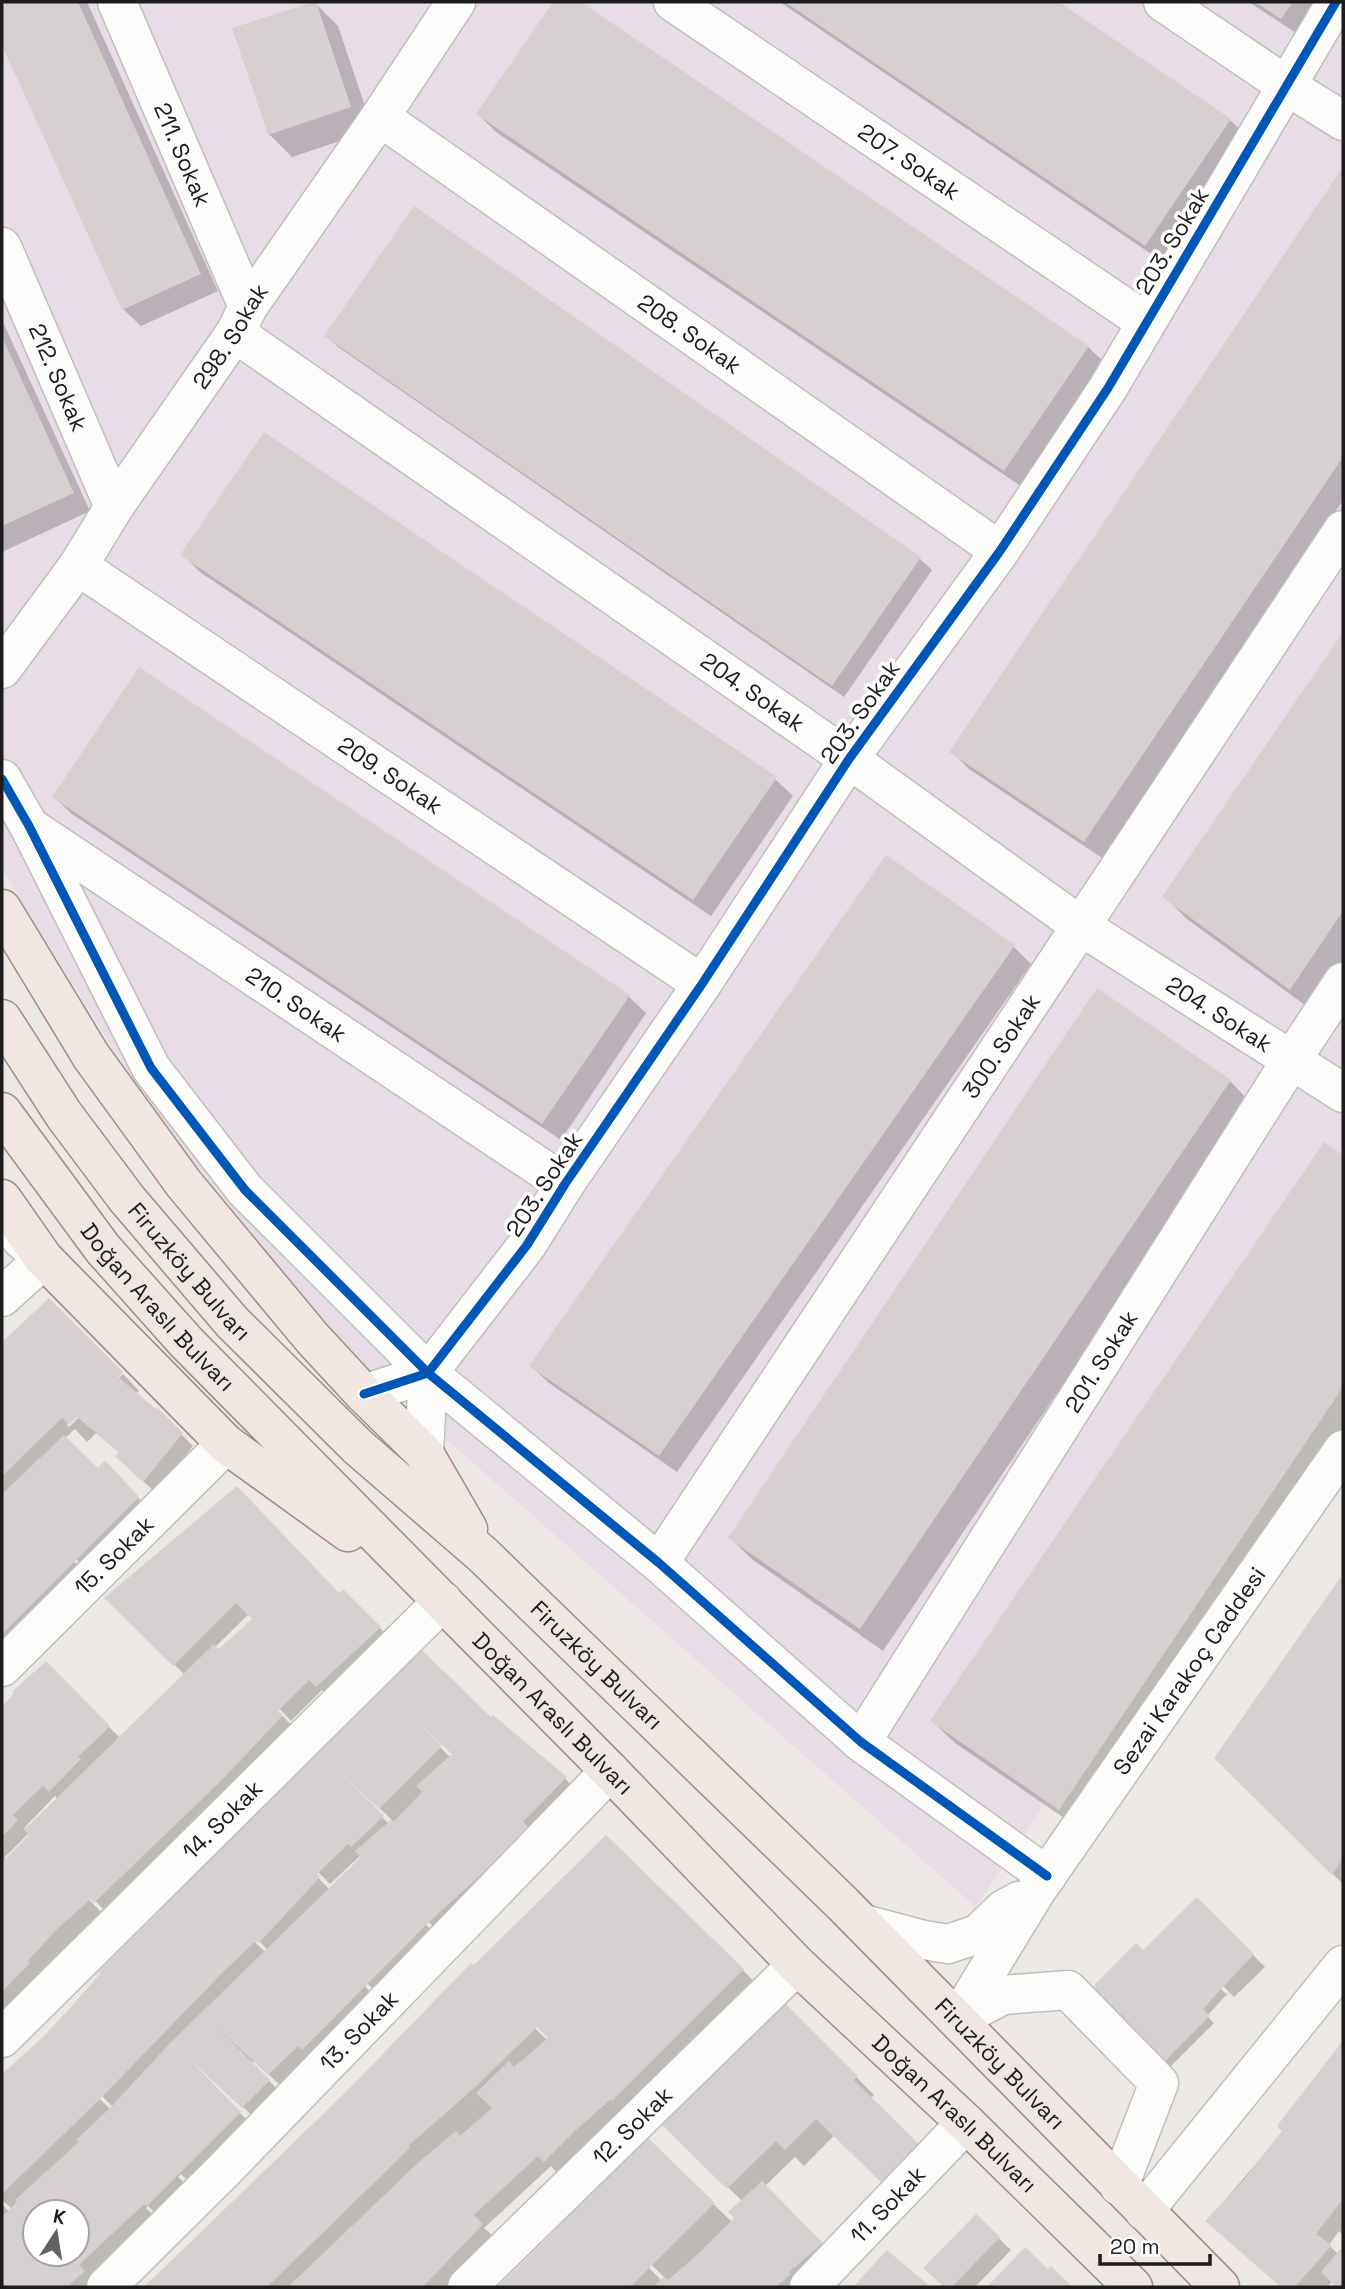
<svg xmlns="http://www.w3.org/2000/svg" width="1345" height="2289" font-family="'Space Grotesk',sans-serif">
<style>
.industrial{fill:#e8dce7}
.shadow{fill:#0003;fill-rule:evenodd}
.building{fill:#d6d1d0;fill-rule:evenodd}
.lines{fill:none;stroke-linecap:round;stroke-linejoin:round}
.minor-casing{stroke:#c0bfbd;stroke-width:41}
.major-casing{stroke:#a18e81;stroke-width:41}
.minor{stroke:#fcfcfb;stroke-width:38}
.major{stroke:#f0e7e3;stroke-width:38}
.cycleway-casing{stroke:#fff;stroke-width:13}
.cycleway{stroke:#0057b8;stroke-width:9}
.labels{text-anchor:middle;stroke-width:7;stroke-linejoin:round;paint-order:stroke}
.street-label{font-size:23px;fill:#1c1c1c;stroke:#fff}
</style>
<rect width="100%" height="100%" fill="#ebe8e5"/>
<path class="industrial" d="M2,2H1343V1359L976,1907L359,1362L196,1184L2,869Z"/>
<g class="shadow">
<path d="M2,2H87L218,291L141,326L123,309L2,40Z"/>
<path d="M555,2H578L1088,347L1106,364L1022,487L496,132L478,114Z"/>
<path d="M780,2H1056L1230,120L1248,137L1163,262Z"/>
<path d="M1249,2H1322L1299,35Z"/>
<path d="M315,3L338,26L373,130L292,157L269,134Z"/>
<path d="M1343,171V500L1102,858L969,769L951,751Z"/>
<path d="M414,209L920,559L932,570L844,697L338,347L326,335Z"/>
<path d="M2,320L90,511L2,552Z"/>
<path d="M183,555L775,779L793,796L711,916L200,572Z"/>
<path d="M1343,635V967L1313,1011L1187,919L1164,896Z"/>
<path d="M54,797L628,996L646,1013L561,1140L72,814Z"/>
<path d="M886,858L1014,947L1031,964L677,1472L549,1383L531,1366Z"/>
<path d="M1230,1081L1252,1104L883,1651L753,1560L730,1538Z"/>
<path d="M1325,1145L1343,1157V1443L1083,1831L955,1743L932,1721Z"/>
<path d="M49,1301L120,1372L67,1425L69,1427L123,1374L139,1391L135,1394L156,1411L157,1410L193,1446L155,1492L129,1468L120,1453L96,1433L87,1442L75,1429L65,1438L98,1470L116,1473L149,1510L88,1571L74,1557L72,1559L90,1579L2,1670V1358L21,1377L23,1375L2,1352V1344Z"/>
<path d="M1340,1581L1343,1583V1884L1216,1758Z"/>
<path d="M343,1592L392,1640L329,1698L322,1690L291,1721L275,1704L273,1706L299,1733L240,1794L230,1784L227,1786L233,1792L113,1919L29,1833L4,1858L6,1860L29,1838L101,1912L38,1973L41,1976L2,2014V1709L46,1663L121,1739L185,1675L107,1598L340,1595ZM249,1614L254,1619L219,1651L215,1647ZM55,1796L58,1799L26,1831L24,1828Z"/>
<path d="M493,1717L578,1790L441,1934L364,1857L362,1860L443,1942L386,2001L344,1962L342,1964L377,1998L280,2085L254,2061L252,2063L281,2093L255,2118L182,2051L180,2053L257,2130L197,2190L181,2174L178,2177L189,2187L159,2217L148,2206L146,2208L160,2222L99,2287H2V2204L9,2212L12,2209L2,2200V2076L41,2040L111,2110L113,2107L44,2038L318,1755L389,1824L393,1821L335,1765L440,1747L451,1758ZM279,1832L330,1884L361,1855L364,1857L330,1890L276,1834ZM225,1906L269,1951L267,1954L222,1909ZM35,2212H77V2254H35Z"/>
<path d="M606,1837L766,1993L557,2173L551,2166L484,2228L494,2237L445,2287H147L350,2090L471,1965L548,2041Z"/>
<path d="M1197,1899L1265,1967L1234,1997L1229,1992L1207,2016L1214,2023L1145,2092L1143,1952L1164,1933L1226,1994L1229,1992L1167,1929Z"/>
<path d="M785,2005L874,2095L804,2166L795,2157L765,2186L833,2256L800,2287H499L647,2140L732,2222L736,2218L742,2201L664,2124ZM605,2219L665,2278L662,2281L602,2221Z"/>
<path d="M1341,2046L1343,2047V2235L1339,2231L1329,2245L1338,2254L1343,2248V2287H1338L1332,2282L1327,2287H1281L1207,2221L1284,2131Z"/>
<path d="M976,2217L1011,2250L975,2287H946L926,2268Z"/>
</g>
<g class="building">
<path d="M2,2H78L201,274L122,310L2,45Z"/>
<path d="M313,2H316L351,107L268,135L232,28Z"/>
<path d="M553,2H581L1089,346L1004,471L476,114Z"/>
<path d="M785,2H1059L1231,119L1145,246Z"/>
<path d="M1255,2H1293L1281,19Z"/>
<path d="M1343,167V457L1084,842L949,752Z"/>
<path d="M414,206L921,557L832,686L324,336Z"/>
<path d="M2,337L74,493L2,526Z"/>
<path d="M264,432L777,777L693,900L180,555Z"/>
<path d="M1343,632V911L1290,990L1162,897Z"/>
<path d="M139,667L630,995L542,1124L52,797Z"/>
<path d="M886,855L1015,945L659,1456L529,1366Z"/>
<path d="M1097,988L1231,1080L860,1629L728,1538Z"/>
<path d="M1324,1142L1343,1155V1387L1059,1810L930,1721Z"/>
<path d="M49,1298L123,1372L118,1377L156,1409L157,1407L183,1433L143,1482L115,1456L119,1452L77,1417L69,1425L62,1418L2,1476V1342Z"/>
<path d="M64,1435L98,1468L105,1460L139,1497L2,1634V1494Z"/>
<path d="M237,1486L339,1593L343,1589L381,1627L316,1687L309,1680L278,1711L283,1715L223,1779L94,1903L91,1899L57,1929L28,1961L30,1963L2,1992V1862L29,1835L24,1830L214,1644L219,1649L252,1619L236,1603L173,1666L104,1598Z"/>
<path d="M1340,1578L1343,1581V1859L1332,1875L1214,1758Z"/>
<path d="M420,1648L491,1717L493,1715L567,1777L523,1822L531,1829L428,1923L302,2050L298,2046L268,2075L217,2027L270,2080L242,2108L188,2058L241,2112L147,2206L144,2204L79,2265L85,2271L67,2287H2V2217L17,2202L15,2200L79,2142L76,2140L110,2108L171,2042L361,1857L355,1851L391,1820L393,1822L422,1792L416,1786L452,1754L418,1722L442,1746L379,1809L342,1774L384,1816L351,1847L348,1844L317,1874L320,1877L259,1943L256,1941L224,1971L101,2098L2,2194V2074L42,2038L71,2007L100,1974L98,1972L161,1910L159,1908L286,1781L319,1752L315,1748ZM35,2212H77V2254H35Z"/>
<path d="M46,1661L110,1726L78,1757L81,1759L49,1792L43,1786L13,1815L18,1820L2,1837V1707L14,1693L12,1692Z"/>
<path d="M606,1835L744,1969L612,2101L611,2099L575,2131L544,2162L538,2156L474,2215L483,2224L423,2287H288L421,2160L456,2131L460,2136L492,2108L476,2093L509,2061L514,2067L548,2038L537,2027L472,2090L408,2146L410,2148L267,2287H144L349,2089L471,1963L474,1965Z"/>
<path d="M1197,1897L1254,1954L1203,2009L1210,2016L1138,2088L1065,2015L1136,1943L1143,1950Z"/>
<path d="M785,2003L858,2076L854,2080L925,2150L887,2188L816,2119L785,2150L776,2141L727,2189L661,2124Z"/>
<path d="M1341,2043L1343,2045V2199L1316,2234L1332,2245L1295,2287H1281L1205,2221L1242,2182L1282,2131L1277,2126Z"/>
<path d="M647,2137L715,2203L630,2287H497L553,2233L550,2230L584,2200Z"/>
<path d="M762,2181L823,2243L789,2272L791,2274L776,2287H653L664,2277L668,2280L699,2253L734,2218L728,2212Z"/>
<path d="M976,2214L1000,2237L952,2287H944L923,2268Z"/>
<path d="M1343,2246V2287H1336L1321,2272Z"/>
<path d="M1025,2247L1048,2269L1051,2266L1072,2287H987Z"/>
<path d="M887,2250L931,2287H853Z"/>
</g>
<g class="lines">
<defs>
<g id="minor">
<path id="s1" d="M117,2L248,307"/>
<path id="s2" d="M673,2L1146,322"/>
<path d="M1163,2L1287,86L1343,121"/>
<path id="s3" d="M380,117L1000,551"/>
<path id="s4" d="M2,247L114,507"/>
<path id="s5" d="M235,333L849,759L1082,927L1343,1093"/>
<path id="s6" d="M78,566L702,984"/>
<path id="s7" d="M2,669L78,566L114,507L235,333L248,307L380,117L456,2"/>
<path d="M2,779L29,826L151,1068L245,1190L428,1373L659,1563L861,1742L1047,1876"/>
<path id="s8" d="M30,827L565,1184"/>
<path d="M2,1297L44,1259L20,1238"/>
<path d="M364,1394L428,1373L527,1245L565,1184L702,984L849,759L1000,551L1108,388L1336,2"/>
<path d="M424,1453L428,1373"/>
<path id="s9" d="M659,1563L1343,530"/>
<path id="s10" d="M2,1667L226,1444"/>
<path id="s11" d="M861,1742L1292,1059L1343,982"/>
<path d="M864,1924L924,1940L948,1944L978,1934L1004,1909L1019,1901"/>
<path d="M959,2018L1003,1995L1068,1990L1159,2083L1119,2186"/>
<path id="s12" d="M958,2019L1036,1891L1343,1450"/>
<path id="s13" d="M2,2038L443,1601"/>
<path d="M1144,2211L1343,1965"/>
<path id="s14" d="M106,2287L225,2169L610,1771"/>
<path id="s15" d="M467,2287L797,1965"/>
<path id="s16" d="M809,2287L966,2123"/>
</g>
<g id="major">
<path d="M2,909L91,1056L184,1184L313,1339L364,1394L424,1453L468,1529"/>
<path id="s17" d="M2,1019L64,1115L127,1199L232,1322L358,1447L483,1555L843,1904L1220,2287"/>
<path id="s18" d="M2,1112L103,1249L186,1342L610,1771L797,1965L966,2123L1133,2287"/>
<path d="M2,1199L44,1259L226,1444L348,1532"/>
</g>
</defs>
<use href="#minor" class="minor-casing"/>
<use href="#major" class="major-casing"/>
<use href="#minor" class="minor"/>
<use href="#major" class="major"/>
<defs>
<g id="cycleway">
<path d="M2,779L29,826L151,1068L245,1190L428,1373L659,1563L861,1742L1047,1876"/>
<path d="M364,1394L428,1373L527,1245L565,1184L702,984L849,759L1000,551L1108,388L1336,2"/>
</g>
</defs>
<use href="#cycleway" class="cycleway-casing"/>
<use href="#cycleway" class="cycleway"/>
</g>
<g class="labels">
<g class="street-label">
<text dy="8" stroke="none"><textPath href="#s1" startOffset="166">211. Sokak</textPath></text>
<text dy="8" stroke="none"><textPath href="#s2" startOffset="285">207. Sokak</textPath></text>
<text transform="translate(1172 241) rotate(-59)" y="8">203. Sokak</text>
<text dy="8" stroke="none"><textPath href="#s3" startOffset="378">208. Sokak</textPath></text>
<text dy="8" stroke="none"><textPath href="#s7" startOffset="404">298. Sokak</textPath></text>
<text dy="8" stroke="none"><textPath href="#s4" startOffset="142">212. Sokak</textPath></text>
<text dy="8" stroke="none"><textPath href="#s5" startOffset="630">204. Sokak</textPath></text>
<text transform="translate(860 712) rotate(-55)" y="8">203. Sokak</text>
<text dy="8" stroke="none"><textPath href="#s6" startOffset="376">209. Sokak</textPath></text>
<text dy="8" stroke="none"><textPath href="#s8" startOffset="320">210. Sokak</textPath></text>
<text dy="8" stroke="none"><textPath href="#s5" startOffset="1197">204. Sokak</textPath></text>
<text dy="8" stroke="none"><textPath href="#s9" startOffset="620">300. Sokak</textPath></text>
<text transform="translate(544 1184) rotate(-57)" y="8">203. Sokak</text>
<text dy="8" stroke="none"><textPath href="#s17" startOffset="315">Firuzköy Bulvarı</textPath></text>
<text dy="8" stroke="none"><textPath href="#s18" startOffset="250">Doğan Araslı Bulvarı</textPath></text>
<text dy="8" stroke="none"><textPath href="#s11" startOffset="450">201. Sokak</textPath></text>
<text dy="8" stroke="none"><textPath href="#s10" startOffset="158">15. Sokak</textPath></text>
<text dy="8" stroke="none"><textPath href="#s17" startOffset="882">Firuzköy Bulvarı</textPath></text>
<text dy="8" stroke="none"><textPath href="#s12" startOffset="418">Sezai Karakoç Caddesi</textPath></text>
<text dy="8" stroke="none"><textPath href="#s18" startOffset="817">Doğan Araslı Bulvarı</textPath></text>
<text dy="8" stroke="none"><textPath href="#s13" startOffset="310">14. Sokak</textPath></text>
<text dy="8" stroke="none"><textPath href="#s14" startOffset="360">13. Sokak</textPath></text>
<text dy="8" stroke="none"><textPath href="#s17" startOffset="1449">Firuzköy Bulvarı</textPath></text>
<text dy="8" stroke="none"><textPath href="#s18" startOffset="1384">Doğan Araslı Bulvarı</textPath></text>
<text dy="8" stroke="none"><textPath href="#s15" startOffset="231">12. Sokak</textPath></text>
<text dy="8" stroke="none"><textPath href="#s16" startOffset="114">11. Sokak</textPath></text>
</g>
</g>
<rect width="1345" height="2289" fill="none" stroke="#1c1c1c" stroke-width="7"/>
<g transform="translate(56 2233) rotate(12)"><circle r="33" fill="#ffffff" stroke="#a4a4a4" stroke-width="2"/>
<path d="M0-5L12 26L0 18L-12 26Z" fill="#646362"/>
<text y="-10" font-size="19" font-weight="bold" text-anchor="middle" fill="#1c1c1c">K</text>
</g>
<path d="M1100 2254v10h110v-10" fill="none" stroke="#1c1c1c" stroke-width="3.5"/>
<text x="1110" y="2254" font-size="21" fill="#1c1c1c" stroke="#ffffff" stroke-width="5" paint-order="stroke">20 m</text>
</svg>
